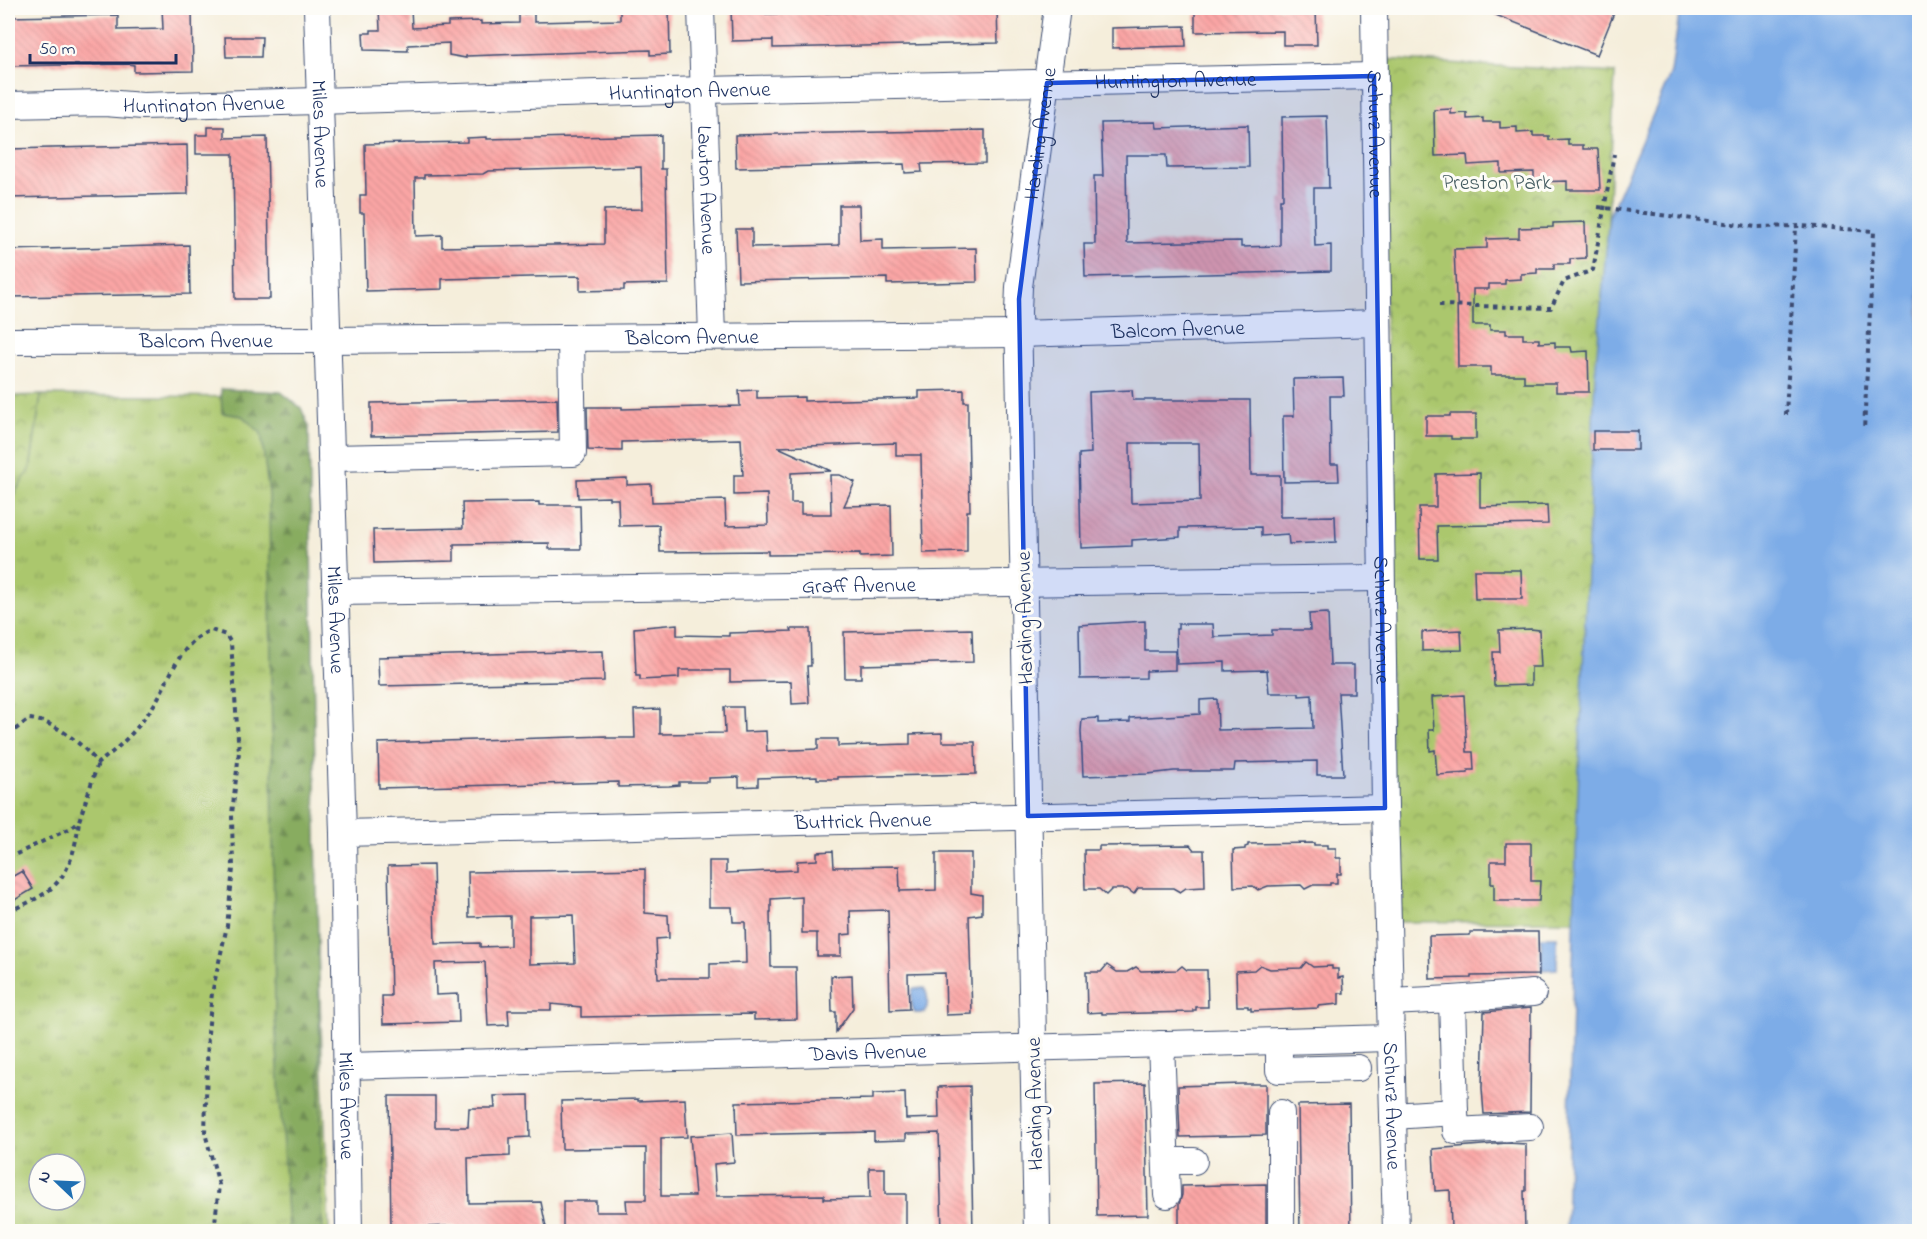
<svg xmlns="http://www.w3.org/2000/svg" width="1927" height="1239" font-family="'Indie Flower',sans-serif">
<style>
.grass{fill:url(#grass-tufts);stroke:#637b66;stroke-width:1.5;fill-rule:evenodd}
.forest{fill:url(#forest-firs);stroke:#526e5f;stroke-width:1.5}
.park{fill:url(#park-crowns);stroke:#637b66;stroke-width:1.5}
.water{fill:#7dace7;stroke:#4c6ea2;stroke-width:1.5}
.building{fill:url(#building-back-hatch);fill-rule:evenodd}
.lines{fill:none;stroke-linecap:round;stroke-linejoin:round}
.minor-casing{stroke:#3c4c71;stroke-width:28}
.path{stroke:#3c4c71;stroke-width:4;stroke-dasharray:4.5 4.5;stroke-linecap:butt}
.minor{stroke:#fff;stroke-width:26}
.marked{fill:#1d4ed8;fill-opacity:0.2;stroke:#1d4ed8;stroke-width:4.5;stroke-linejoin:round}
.labels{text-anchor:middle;stroke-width:6;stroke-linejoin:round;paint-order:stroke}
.street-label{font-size:21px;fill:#1b2f5e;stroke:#fdfcf7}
.park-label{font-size:21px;fill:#465d62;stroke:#fdfcf7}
</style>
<defs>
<pattern id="grass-tufts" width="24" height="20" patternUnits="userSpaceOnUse" patternTransform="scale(1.5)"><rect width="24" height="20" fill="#abc76d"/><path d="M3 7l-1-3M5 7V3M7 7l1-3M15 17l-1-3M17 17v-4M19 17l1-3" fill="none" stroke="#8aa25d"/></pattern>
<pattern id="forest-firs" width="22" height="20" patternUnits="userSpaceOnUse" patternTransform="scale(1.5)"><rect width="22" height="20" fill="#88ac60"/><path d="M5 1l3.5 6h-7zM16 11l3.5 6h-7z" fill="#6e8c52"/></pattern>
<pattern id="park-crowns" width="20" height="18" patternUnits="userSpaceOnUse" patternTransform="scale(1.5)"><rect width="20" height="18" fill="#abc76d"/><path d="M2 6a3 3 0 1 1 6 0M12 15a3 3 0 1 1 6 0" fill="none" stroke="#8aa25d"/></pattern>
<pattern id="building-back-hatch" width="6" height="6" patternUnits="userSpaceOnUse" patternTransform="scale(1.5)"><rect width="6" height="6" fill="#fba6a5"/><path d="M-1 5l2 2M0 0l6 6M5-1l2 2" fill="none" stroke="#d78f90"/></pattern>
</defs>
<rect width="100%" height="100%" fill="#fdfcf7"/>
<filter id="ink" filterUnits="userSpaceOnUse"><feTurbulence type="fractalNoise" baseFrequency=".0167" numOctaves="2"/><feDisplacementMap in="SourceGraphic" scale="12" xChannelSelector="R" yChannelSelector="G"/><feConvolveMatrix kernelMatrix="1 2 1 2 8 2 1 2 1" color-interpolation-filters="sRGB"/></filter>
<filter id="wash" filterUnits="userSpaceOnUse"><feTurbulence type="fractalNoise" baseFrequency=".008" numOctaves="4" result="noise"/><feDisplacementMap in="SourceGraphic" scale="24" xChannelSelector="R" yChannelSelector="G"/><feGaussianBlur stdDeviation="1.35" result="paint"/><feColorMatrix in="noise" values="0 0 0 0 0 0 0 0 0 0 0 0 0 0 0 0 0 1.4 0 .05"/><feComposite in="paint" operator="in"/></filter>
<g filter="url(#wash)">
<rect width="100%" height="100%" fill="#f5eedb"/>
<path class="grass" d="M41,395L251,397L297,412L329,1231L8,1232V500L11,499L30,469ZM39,1164H75V1200H39Z"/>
<path class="forest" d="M221,389L281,392L301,408L309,427L323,1231H288L275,1016L269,495L261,433L242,416L222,413Z"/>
<g class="park">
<path d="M1382,59L1615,73L1575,921L1393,922Z"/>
<path d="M41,395L30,469L10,499L8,500V396Z"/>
</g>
<g class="water">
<path d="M1680,8H1919V1231L1566,1232L1577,817L1595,376L1609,216L1671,73Z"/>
<path d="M1541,937H1557V969L1542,970Z"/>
<path d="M924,988C929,995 928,1006 925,1013H915C911,1007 910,995 913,989Z"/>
</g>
<g id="blocks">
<g class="building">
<path d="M162,8H192L193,71L134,72V65L128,64L8,66V17L118,15V30L163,29Z"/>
<path d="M379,8H411L412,28L448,26V22L481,21V24L519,23V14L534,13V22L620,20V8H669L670,54L650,55V50L466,56V58L449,55V43L408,45V51L364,50L363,33H371V30H380Z"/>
<path d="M731,8H766V14L997,9L998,43L773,48V40L732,41Z"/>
<path d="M1195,8H1316L1317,45H1283V31L1195,32Z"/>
<path d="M1478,8H1616L1597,55Z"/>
<path d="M1185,26L1186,46L1112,48V28Z"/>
<path d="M225,37H262L261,57H226Z"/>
<path d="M1451,109V114L1467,113V119L1483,118V122H1500V128L1517,127V133L1533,132V136H1549V140L1568,139V145H1583V149H1598L1600,190H1567V181L1534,182V172L1501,173V163L1468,165L1467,155L1435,156L1434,110Z"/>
<path d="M1327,116L1329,188H1314V217L1315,246L1331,245V271L1085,277L1084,244H1095L1094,176H1103L1101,123L1156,122L1157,128L1248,125L1249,167L1167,168L1166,155H1126L1127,243L1241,241V247L1280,246V199H1283L1282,117Z"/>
<path d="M208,127H225V138L267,137L270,299H235L233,154H196V135H208Z"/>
<path d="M985,130V163L921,164L922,172L905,173L904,164L736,168L735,135Z"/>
<path d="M661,135V169H666L668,284L624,285V290L580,291V276L530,277L442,279V289L366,291L364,213H360V195H366L365,144L467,142V138L487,137V139ZM641,167L642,209L604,210V244L442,247V235L416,236L415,178H424V175L483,174L488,171Z"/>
<path d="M187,145L188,194L8,198V149Z"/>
<path d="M839,205H859L860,240L883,239V250L976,248L977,282L887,284V278L738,281L736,229H752V247L839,245Z"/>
<path d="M1585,222L1586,258L1570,259V264H1554V269H1537V273L1521,274V279L1505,280V284H1489V289H1473V325H1490V330H1506V334H1523V339H1539V343L1555,342V347H1571L1572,352L1588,351L1589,392H1556V383H1524V375H1491V367H1458L1457,295H1456L1454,249L1487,248V239L1519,238V228L1553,227V223Z"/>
<path d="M189,245L190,294L8,297V250Z"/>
<path d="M1343,378L1344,396H1330L1331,464H1338L1339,481L1284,482L1283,416H1294L1293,379Z"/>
<path d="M757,390V398L804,397V401L919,398V391L964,390V402H968V424L970,511H967V552L923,553L921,455H896V443L778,447L831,471L791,473V503H801V514H831L830,475H840L855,482L844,506L891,505L892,556L860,557V554L768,555V551L660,552L659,525L619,526L618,499H609V497L578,498L577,480L627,478V485L651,484L652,502L725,500L726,526L768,525L767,494L734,495V475H743L741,439L622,442V451L588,450L587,407H622V409L740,406L739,391Z"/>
<path d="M1132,390L1133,400H1250L1251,475H1280V517L1335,516L1336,542L1289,544L1288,534L1261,536V527L1180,528V537L1132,540V546L1081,548L1079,454L1091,453L1089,392ZM1130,443H1199L1200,501L1131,503Z"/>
<path d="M557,399L558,432L371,436V403Z"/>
<path d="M1450,414H1476V439H1451V436H1426V416H1450Z"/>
<rect x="1593" y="431" width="45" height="19"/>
<path d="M1480,473V507L1547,505L1548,524L1437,526L1438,559H1420L1419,507H1436V474Z"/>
<path d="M539,502V505H580L581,549H549V543L454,544V561L374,563L373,530L463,528L462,503Z"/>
<path d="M1474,570H1521L1522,599H1475Z"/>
<path d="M1328,613L1330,665H1354V693H1338L1343,775H1317V761L1235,763L1234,771H1174L1148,774L1083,776L1081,731L1082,719L1098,718V723L1130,722V718L1200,714V700L1217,699L1218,730L1313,728L1312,695L1299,696V693H1269L1267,670L1225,671V662L1177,664L1176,629H1178V624H1213L1214,637L1272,635V630H1310L1309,614Z"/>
<path d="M1145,621V651H1175V670L1146,671V678L1080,679L1079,625Z"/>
<path d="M677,624V635L729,636V633L792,631L791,629H810L811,666H807L809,703L792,704L791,681L730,682V670H679V678L640,680V676H636L634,628Z"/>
<path d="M972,629L973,662L861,665V678H845L844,632Z"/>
<path d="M1531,629L1539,630L1541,667H1531V685L1494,686L1493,652H1500L1499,630Z"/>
<path d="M1461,630L1462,650L1422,651V632Z"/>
<path d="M603,651L604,681L379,686L378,657Z"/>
<path d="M1464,695L1467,752H1473L1474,770H1468V773L1437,775L1435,750L1430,751L1429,730H1434L1432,697Z"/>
<path d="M724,707H743L744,732L766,731L767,751L818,749V739H838V746L910,744V734L942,733V742H975L976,774L838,777V779H817V776L758,778V786L739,787V777L709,778V782H679V785L669,786L618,787V782L379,788L378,743L606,736V738H635L634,710L660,709V734L725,733Z"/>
<path d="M1314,843V845H1327V848H1336V858H1341V874H1337V883H1330V885H1313L1305,889L1301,885L1268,886L1258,890L1253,886L1234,887L1233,850L1245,849V847L1248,846V844Z"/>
<path d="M1506,843H1531V881H1540L1539,901H1494V884H1491V861H1506Z"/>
<path d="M1190,845L1194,850H1204L1205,887L1186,888L1180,892L1173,888H1138L1134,894L1127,889H1112L1106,895L1099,889H1085L1084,850H1099V846Z"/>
<path d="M833,851L834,867L899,866L900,891L936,890V853H971V893L982,895V914L969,916L972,1014L946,1015L945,973L908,974L909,1009L890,1010L888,910L850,911L851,934L841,935V956H817V933H802V897L771,899V912H770L771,967H796L797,1019L754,1020V1014L581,1017V1007L551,1004V1010H508L509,1025L488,1026L485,962L435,963L436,995L458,994L459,1022L383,1024L382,996H391L388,866L433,865L435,944L480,943V947L510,946V916L469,917L468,872L645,869V913L668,915L669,938L656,939L658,978H710V964L746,963L745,922H733L732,907H709V861H726V873L797,870V861L817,860V852ZM573,915L575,963L529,964V916Z"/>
<path d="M22,871L33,889L8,904V879Z"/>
<path d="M1470,932H1538L1539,975L1471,976V978L1430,979L1429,936L1470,935Z"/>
<path d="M1306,962L1313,967L1332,966V969H1338V978L1343,977L1344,993H1339V1004L1318,1006V1008L1251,1011V1008H1248V1006H1237L1236,971L1254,970L1260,965L1270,969L1301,968Z"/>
<path d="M1107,965L1117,972H1127L1136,967L1141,971L1177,970L1182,966L1187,970H1207L1208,1007H1196V1010H1193V1012L1102,1014V1012L1087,1013L1086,972H1101Z"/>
<path d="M852,975L853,1008L836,1032V1012H832L831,976Z"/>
<path d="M1531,1008L1530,1112L1484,1114L1482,1088L1484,1012Z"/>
<path d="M1145,1083L1148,1215L1097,1216L1095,1084Z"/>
<path d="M1242,1084H1266V1135L1180,1137L1178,1086Z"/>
<path d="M970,1086L973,1232H942L939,1133L906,1134V1140L874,1141V1132L737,1135L736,1102L873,1099V1094L905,1093L906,1119L939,1118L938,1087Z"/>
<path d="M529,1095L530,1137L510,1138V1156L468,1158L469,1203L541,1202L547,1232H456L455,1226L391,1228L389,1096H435V1127H468L469,1108H495L494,1096Z"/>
<path d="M638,1099V1101L685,1099L687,1137L661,1138V1196H695L690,1136L732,1133L734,1162L714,1164L716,1196L824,1195V1199L870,1198L869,1168H885V1194H906V1232H563V1201H596V1212H627L626,1200H646V1148L562,1149L561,1101Z"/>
<path d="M1349,1104L1351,1232H1300L1298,1105Z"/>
<path d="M1507,1143L1526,1144V1191H1524L1525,1232H1451L1450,1190L1435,1191L1433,1149Z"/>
<path d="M1266,1184V1232H1179V1204L1182,1195V1186Z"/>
</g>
</g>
</g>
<g filter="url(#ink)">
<use href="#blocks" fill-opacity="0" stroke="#3c4c71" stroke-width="1.5"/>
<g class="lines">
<defs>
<g id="minor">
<path id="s1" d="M317,8L343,833L349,1232"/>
<path id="s2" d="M701,8L712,336"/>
<path id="s3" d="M1374,8L1385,808L1396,1232"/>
<path id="s4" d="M8,105L105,103L143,106L704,90L1374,76"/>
<path id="s5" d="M8,341L326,340L1018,334L1377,323"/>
<path d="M331,458L573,453L571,338"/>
<path id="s6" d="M335,592L1381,578"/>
<path id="s7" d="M343,833L1385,808"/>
<path d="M1452,999L1533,993"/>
<path d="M1390,1002L1452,999L1455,1112L1393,1116"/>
<path d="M1279,1041V1070L1358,1068"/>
<path d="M1161,1044L1167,1195"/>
<path id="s8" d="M346,1066L1390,1038"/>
<path d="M1455,1112L1456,1131L1530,1127"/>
<path d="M1281,1113V1232"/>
<path d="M1166,1161H1194"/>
<path id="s9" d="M1037,1232L1018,312L1019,287L1057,8"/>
</g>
</defs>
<use href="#minor" class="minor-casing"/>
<g class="path">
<path d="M1598,207L1756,227L1801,226L1874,231L1864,430"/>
<path d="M1439,305L1551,308L1564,281L1593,270L1614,154"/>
<path d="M1786,415L1796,227"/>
<path d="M8,735L29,719C55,721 81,743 98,763C122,746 143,724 158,698C173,671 181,643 211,630L226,635L231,643L239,752L232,814L233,869L227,926L212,993L208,1033L205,1133L219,1185L214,1232"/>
<path d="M8,858L71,828L79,821L98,763"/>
<path d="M8,911C59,892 72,875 79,821"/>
</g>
<use href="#minor" class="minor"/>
</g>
</g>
<path class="marked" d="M1374,76L1385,808L1028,816L1019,299L1047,83Z"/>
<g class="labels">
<g class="street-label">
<text dy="7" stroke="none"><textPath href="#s4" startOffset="1168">Huntington Avenue</textPath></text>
<text dy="7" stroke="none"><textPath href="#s4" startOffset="682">Huntington Avenue</textPath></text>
<text dy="7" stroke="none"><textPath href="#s4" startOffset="196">Huntington Avenue</textPath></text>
<text dy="7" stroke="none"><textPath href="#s1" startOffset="126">Miles Avenue</textPath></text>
<text dy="7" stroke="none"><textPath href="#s9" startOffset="1100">Harding Avenue</textPath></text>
<text dy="7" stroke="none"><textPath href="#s3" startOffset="126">Schurz Avenue</textPath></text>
<text dy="7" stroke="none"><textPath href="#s2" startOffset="182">Lawton Avenue</textPath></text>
<text dy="7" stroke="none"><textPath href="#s5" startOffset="1170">Balcom Avenue</textPath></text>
<text dy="7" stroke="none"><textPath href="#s5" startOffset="684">Balcom Avenue</textPath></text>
<text dy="7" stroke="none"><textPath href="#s5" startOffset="198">Balcom Avenue</textPath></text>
<text dy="7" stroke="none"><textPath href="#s6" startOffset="524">Graff Avenue</textPath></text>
<text transform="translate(1024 618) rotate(-91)" y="7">Harding Avenue</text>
<text dy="7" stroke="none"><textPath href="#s1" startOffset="612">Miles Avenue</textPath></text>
<text dy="7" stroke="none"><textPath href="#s3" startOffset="612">Schurz Avenue</textPath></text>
<text dy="7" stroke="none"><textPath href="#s7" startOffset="520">Buttrick Avenue</textPath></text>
<text dy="7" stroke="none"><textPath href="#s8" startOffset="522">Davis Avenue</textPath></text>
<text transform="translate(1034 1104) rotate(-91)" y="7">Harding Avenue</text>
<text dy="7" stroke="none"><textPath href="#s1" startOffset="1098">Miles Avenue</textPath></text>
<text dy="7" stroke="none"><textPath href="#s3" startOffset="1098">Schurz Avenue</textPath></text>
</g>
<g class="park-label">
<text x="1497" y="189">Preston Park</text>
</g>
</g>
<rect width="1927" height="1239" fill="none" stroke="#fdfcf7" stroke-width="30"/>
<g transform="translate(57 1182) rotate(293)"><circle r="28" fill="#fdfcf7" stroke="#a3aaba" stroke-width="1.5"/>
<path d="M0-4.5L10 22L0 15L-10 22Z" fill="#1f6fb2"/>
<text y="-9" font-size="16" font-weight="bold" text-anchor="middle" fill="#1b2f5e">N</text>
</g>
<path d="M30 54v9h146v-9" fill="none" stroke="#1b2f5e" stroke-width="3"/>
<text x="39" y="54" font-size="18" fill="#1b2f5e" stroke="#fdfcf7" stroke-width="4.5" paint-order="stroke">50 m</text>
</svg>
